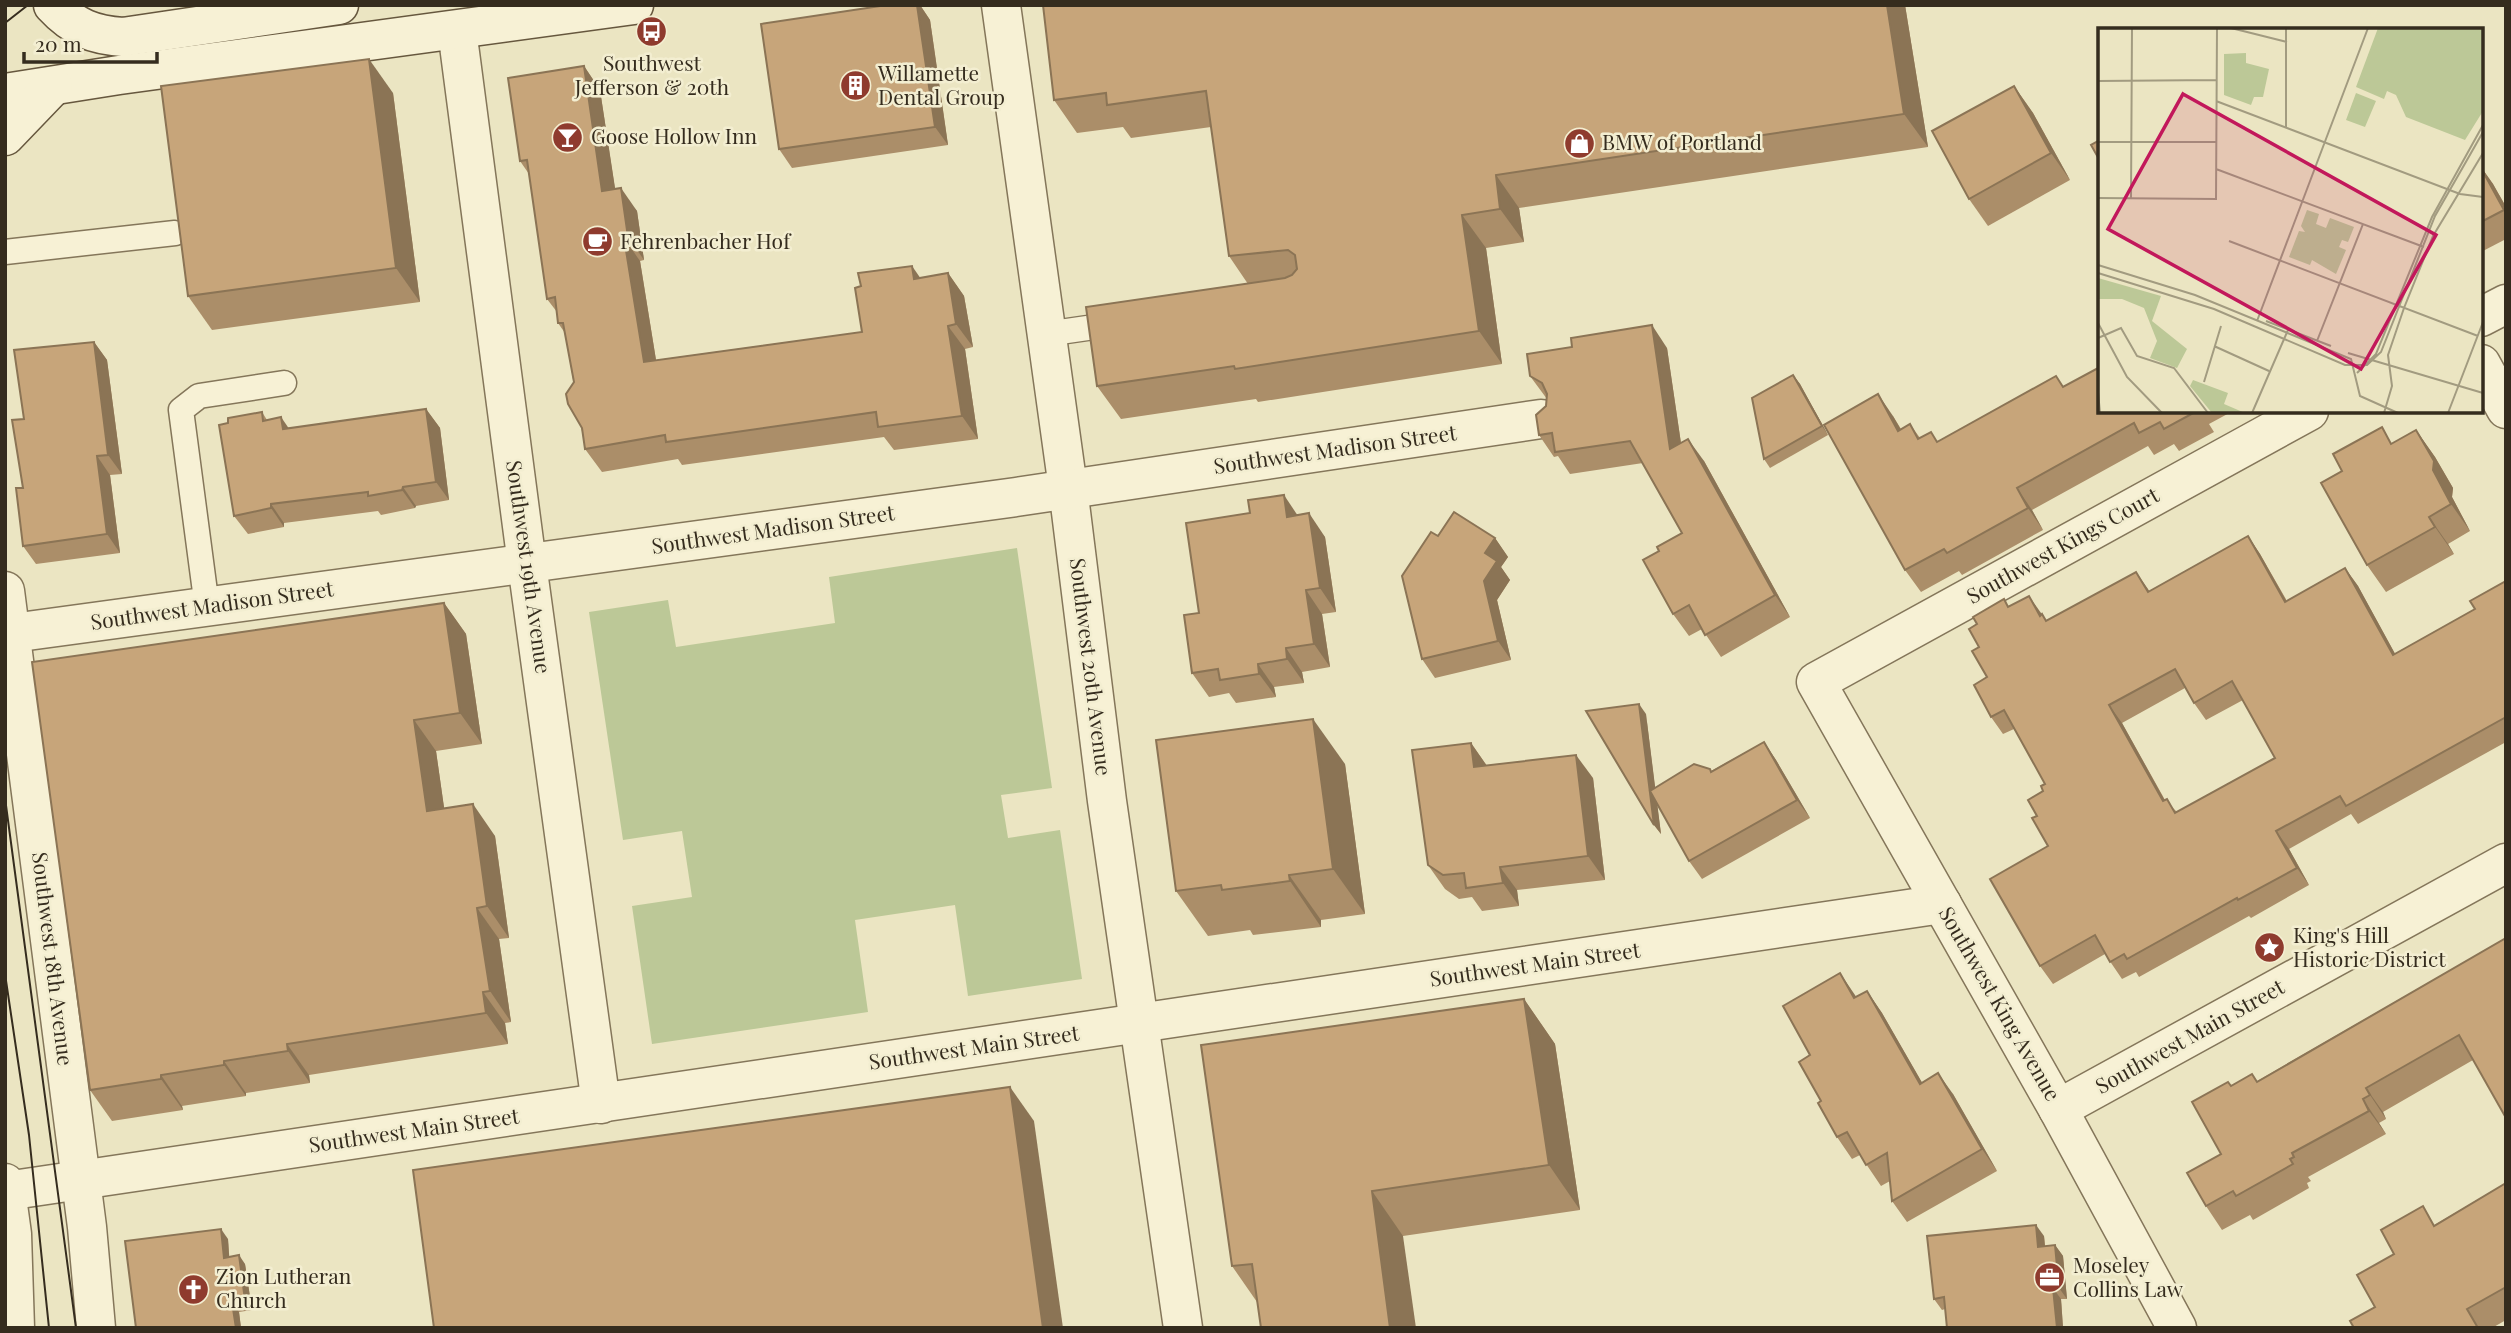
<svg xmlns="http://www.w3.org/2000/svg" width="2511" height="1333" font-family="'Playfair Display',serif">
<style>
.grass{fill:#bcc897}
.lines{fill:none;stroke-linecap:round;stroke-linejoin:round}
.service-casing{stroke:#84765a;stroke-width:27}
.minor-casing{stroke:#84765a;stroke-width:41}
.tertiary-casing{stroke:#84765a;stroke-width:41}
.secondary-casing{stroke:#66573e;stroke-width:41}
.service{stroke:#f7f1d5;stroke-width:24}
.minor{stroke:#f7f1d5;stroke-width:38}
.tertiary{stroke:#f7f1d5;stroke-width:38}
.secondary{stroke:#f7f1d5;stroke-width:38}
.tram{stroke:#352c1e;stroke-width:2}
.wall{fill:#ab8e69;fill-rule:evenodd}
.shaded-wall{fill:#8b7455}
.building{fill:#c7a57a;stroke:#8b7455;stroke-width:2;fill-rule:evenodd}
.labels{text-anchor:middle;stroke-width:5;stroke-linejoin:round;paint-order:stroke}
.poi-label{font-size:21px;fill:#352c1e;stroke:#f3eed1;text-anchor:start}
.street-label{font-size:21px;fill:#352c1e;stroke:#f3eed1}
.inset-road{fill:none;stroke:#a29b80;stroke-width:2}
.view{fill:#c2185b;fill-opacity:0.15;stroke:#c2185b;stroke-width:3.5}
.inset-edge{fill:none;stroke:#352c1e;stroke-width:3.5}
</style>
<rect width="100%" height="100%" fill="#ebe5c2"/>
<path class="grass" d="M1017,548L1052,788L1001,795L1008,838L1060,830L1082,979L968,996L955,905L855,920L868,1012L652,1044L632,906L692,897L682,831L623,840L589,612L668,600L676,647L835,623L829,577Z"/>
<g class="lines">
<defs>
<g id="service">
<path d="M5,252L175,233"/>
<path d="M1046,334L1122,323"/>
<path d="M207,607L181,410L199,396L284,383"/>
</g>
<g id="minor">
<path d="M1001,5L1068,488L1107,801L1183,1328"/>
<path d="M457,30L527,564L601,1104"/>
<path d="M2481,317L2506,304"/>
<path d="M2481,364L2506,409"/>
<path d="M5,634L1016,497L1541,419"/>
<path d="M2058,1109L2506,863"/>
<path d="M6,1191L1942,904"/>
<path d="M2177,1328L2058,1109L1816,682L2309,411"/>
</g>
<g id="tertiary">
<path d="M5,591L87,1227L96,1328"/>
<path d="M5,1183L12,1234L15,1328"/>
</g>
<g id="secondary">
<path d="M53,5C74,28 94,35 123,37L339,5"/>
<path d="M5,93L119,75L634,5"/>
<path d="M5,136L53,86"/>
</g>
</defs>
<use href="#service" class="service-casing"/>
<use href="#minor" class="minor-casing"/>
<use href="#tertiary" class="tertiary-casing"/>
<use href="#secondary" class="secondary-casing"/>
<use href="#service" class="service"/>
<use href="#minor" class="minor"/>
<use href="#tertiary" class="tertiary"/>
<use href="#secondary" class="secondary"/>
<g class="tram">
<path d="M5,23L28,5"/>
<path d="M5,798L76,1328"/>
<path d="M5,974L29,1135L49,1328"/>
</g>
</g>
<g class="wall">
<path d="M887,5H920L930,20L948,145L792,168L779,149Z"/>
<path d="M1043,5H1905L1928,147L1519,208L1524,242L1486,248L1502,364L1258,402L1256,399L1121,419L1097,386L1248,284L1229,256L1211,127L1131,138L1123,127L1077,133L1054,100Z"/>
<path d="M584,66L600,90L615,189L637,211L644,260L640,261L656,360L862,332L920,278L948,273L964,296L973,347L965,349L978,439L894,450L884,437L682,465L678,459L602,472L585,449L565,333L558,323L557,312L547,299L529,174L520,161Z"/>
<path d="M2014,86L2033,113L2070,180L1988,226L1969,199Z"/>
<path d="M393,93L420,302L212,330L188,296Z"/>
<path d="M2481,167L2493,184L2506,207V239L2481,252Z"/>
<path d="M94,342L107,360L122,474L110,475L120,553L36,564L23,546L24,419Z"/>
<path d="M1667,348L1681,443L1704,461L1790,617L1721,657L1702,629L1689,636L1673,614L1659,551L1682,533L1643,463L1570,474L1558,456L1554,457L1539,435L1547,399L1530,376Z"/>
<path d="M1793,375L1800,384L1828,435L1770,468L1764,459Z"/>
<path d="M2064,387L2100,411H2233L2209,424L2214,432L2179,451L2174,444L2154,455L2148,446L2032,510L2043,530L1962,575L1959,571L1921,592L1905,570L1893,416L1901,429L1910,424L1920,438L1938,442Z"/>
<path d="M426,409L440,428L449,500L416,506L415,508L381,515L378,511L284,523V527L248,534L234,516L262,412L267,420L289,428Z"/>
<path d="M2416,430L2435,457L2453,488L2452,497L2470,531L2448,544L2454,554L2386,592L2367,565L2393,443Z"/>
<path d="M1298,515L1325,537L1336,612L1322,614L1330,667L1302,672L1304,683L1274,687L1276,697L1236,703L1229,693L1209,697L1192,673L1199,613Z"/>
<path d="M1438,536L1495,538L1508,557L1501,567L1510,580L1497,600L1511,660L1435,678L1422,659Z"/>
<path d="M2248,536L2260,554L2287,601L2345,568L2358,586L2395,654L2475,609L2506,581V742L2358,824L2351,814L2289,849L2309,885L2251,918L2249,916L2139,977L2136,972L2122,979L2105,954L2053,984L2040,966L2048,846L2037,816L2045,784L2014,729L2003,734L1991,717L1987,677L1979,647L2009,606L2042,614L2047,621L2150,591ZM2185,688L2194,703L2206,720L2243,700L2275,758L2177,812L2165,800L2122,723Z"/>
<path d="M444,603L466,634L482,744L436,751L444,808L495,836L509,938L499,939L511,1022L505,1023L508,1044L309,1075L310,1083L246,1093V1096L182,1106L183,1110L112,1121L90,1090Z"/>
<path d="M1646,714L1655,788L1711,771L1764,742L1776,760L1810,818L1702,879L1689,861L1657,804L1661,834L1654,825Z"/>
<path d="M1471,743L1487,766L1593,778L1605,880L1517,890L1519,906L1482,911L1472,897L1459,899L1445,889L1428,865Z"/>
<path d="M1345,764L1365,914L1321,920V927L1253,935L1250,930L1208,936L1176,891Z"/>
<path d="M2506,938L2473,1060L2383,1112L2386,1119L2379,1123L2386,1134L2308,1177L2311,1181L2307,1183L2309,1188L2253,1220L2250,1215L2222,1230L2206,1206L2221,1154L2231,1086L2252,1074L2257,1081Z"/>
<path d="M1867,991L1882,1013L1922,1083L1953,1094L1997,1171L1907,1222L1892,1201L1890,1181L1881,1186L1860,1155L1852,1159L1837,1137L1821,1101L1810,1055L1856,997Z"/>
<path d="M1524,999L1555,1044L1580,1210L1403,1236L1257,1302L1232,1266Z"/>
<path d="M2506,1183V1320L2492,1328H2354L2375,1307L2394,1254L2436,1224Z"/>
<path d="M2044,1236L2045,1246L2055,1245L2063,1256L2067,1299H2061L2063,1328H1947L1945,1309L1942,1310L1934,1299Z"/>
<path d="M228,1239L229,1257L245,1264L252,1310L239,1312L241,1328H136Z"/>
</g>
<g class="shaded-wall">
<path d="M917,5H920L930,20L948,145L935,127Z"/>
<path d="M1887,5H1905L1928,147L1904,114Z"/>
<path d="M369,59L393,93L420,302L396,268Z"/>
<path d="M584,66L600,90L619,214L602,191Z"/>
<path d="M2014,86L2033,113L2070,180L2051,153Z"/>
<path d="M2481,167L2493,184L2506,207V212Z"/>
<path d="M1496,175L1519,208L1524,242L1500,209Z"/>
<path d="M621,188L637,211L644,260L628,237Z"/>
<path d="M1462,215L1486,248L1502,364L1479,331Z"/>
<path d="M624,238L640,261L660,385L644,362Z"/>
<path d="M912,266L928,289L914,279Z"/>
<path d="M948,273L964,296L973,347L956,324Z"/>
<path d="M1652,325L1667,348L1685,471L1670,449Z"/>
<path d="M948,326L965,349L978,439L962,416Z"/>
<path d="M94,342L107,360L122,474L108,455Z"/>
<path d="M1793,375L1800,384L1828,435L1822,426Z"/>
<path d="M1878,394L1893,416L1914,453L1898,431Z"/>
<path d="M426,409L440,428L449,500L436,482Z"/>
<path d="M281,417L294,436L283,429Z"/>
<path d="M2416,430L2435,457L2453,488L2452,497L2470,531L2451,504L2433,470Z"/>
<path d="M1688,439L1704,461L1790,617L1775,595Z"/>
<path d="M97,456L110,475L120,553L107,534Z"/>
<path d="M403,487L416,506L415,508L402,490Z"/>
<path d="M2017,488L2032,510L2043,530L2028,508Z"/>
<path d="M1284,495L1300,519L1287,517Z"/>
<path d="M271,504L284,523V527L271,508Z"/>
<path d="M1309,513L1325,537L1336,612L1320,588Z"/>
<path d="M2429,517L2448,544L2454,554L2435,527Z"/>
<path d="M2248,536L2260,554L2297,620L2285,602Z"/>
<path d="M1495,538L1508,557L1501,567L1510,580L1497,600L1511,660L1498,641L1484,581L1485,553Z"/>
<path d="M2345,568L2358,586L2405,672L2393,655Z"/>
<path d="M2136,572L2148,589L2160,610L2148,592Z"/>
<path d="M1306,590L1322,614L1330,667L1314,644Z"/>
<path d="M2029,596L2041,613L2052,633L2040,616Z"/>
<path d="M444,603L466,634L482,744L460,713Z"/>
<path d="M1286,648L1302,672L1304,683L1287,659Z"/>
<path d="M1258,664L1274,687L1276,697L1259,674Z"/>
<path d="M1639,704L1646,714L1661,834L1654,825Z"/>
<path d="M2109,705L2122,723L2175,819L2163,801Z"/>
<path d="M1313,719L1345,764L1365,914L1333,869Z"/>
<path d="M414,720L436,751L449,842L427,811Z"/>
<path d="M1764,742L1776,760L1810,818L1797,800Z"/>
<path d="M1471,743L1487,766L1474,767Z"/>
<path d="M1576,755L1593,778L1605,880L1588,856Z"/>
<path d="M473,804L495,836L509,938L487,906Z"/>
<path d="M2276,831L2289,849L2309,885L2297,868Z"/>
<path d="M1500,867L1517,890L1519,906L1503,883Z"/>
<path d="M1289,875L1321,920V927L1290,881Z"/>
<path d="M477,908L499,939L511,1022L490,991Z"/>
<path d="M1840,973L1855,995L1869,1020L1854,998Z"/>
<path d="M1867,991L1882,1013L1935,1105L1920,1084Z"/>
<path d="M483,992L505,1023L508,1044L486,1013Z"/>
<path d="M1524,999L1555,1044L1580,1210L1549,1165Z"/>
<path d="M287,1044L309,1075L310,1083L288,1051Z"/>
<path d="M224,1061L246,1093V1096L224,1065Z"/>
<path d="M1938,1073L1953,1094L1997,1171L1982,1149Z"/>
<path d="M161,1075L182,1106L183,1110L161,1079Z"/>
<path d="M1010,1087L1034,1121L1063,1328H1043Z"/>
<path d="M2366,1088L2383,1112L2386,1119L2370,1095Z"/>
<path d="M2363,1099L2379,1123L2386,1134L2369,1111Z"/>
<path d="M1372,1191L1403,1236L1416,1328H1390Z"/>
<path d="M2036,1225L2044,1236L2046,1258L2038,1247Z"/>
<path d="M221,1229L228,1239L230,1268L224,1258Z"/>
<path d="M2055,1245L2063,1256L2067,1299L2059,1288Z"/>
<path d="M239,1255L245,1264L252,1310L245,1300Z"/>
<path d="M2053,1288L2061,1299L2063,1328H2057Z"/>
<path d="M232,1302L239,1312L241,1328H236Z"/>
</g>
<g class="building">
<path d="M887,5H917L935,127L779,149L761,24Z"/>
<path d="M1043,5H1887L1904,114L1496,175L1500,209L1462,215L1479,331L1235,369L1234,366L1097,386L1086,307L1285,278L1292,275L1297,269L1295,255L1288,250L1229,256L1206,91L1107,105L1106,93L1054,100Z"/>
<path d="M369,59L396,268L188,296L161,86Z"/>
<path d="M584,66L602,191L621,188L628,237L624,238L644,362L862,332L855,288L861,286L858,273L912,266L914,279L948,273L956,324L948,326L962,416L878,427L876,412L666,442L665,435L585,449L582,428L568,404L566,394L574,382L563,323H558L555,297L547,299L527,160L520,161L508,78Z"/>
<path d="M2014,86L2051,153L1969,199L1932,131Z"/>
<path d="M2100,140V161L2091,145Z"/>
<path d="M2481,168L2504,210L2481,222Z"/>
<path d="M1652,325L1670,449L1688,439L1775,595L1705,635L1689,605L1673,614L1643,560L1659,551L1657,547L1682,533L1630,441L1555,452L1552,433L1539,435L1536,415L1546,406L1547,394L1542,383L1530,376L1527,354L1572,347L1571,338Z"/>
<path d="M94,342L108,455L97,456L107,534L23,546L16,488H23L12,420L24,419L14,350Z"/>
<path d="M2100,367V411H2197L2164,429L2160,422L2139,433L2134,423L2017,488L2028,508L1947,553L1944,549L1905,570L1824,425L1878,394L1898,431L1910,424L1918,439L1931,432L1937,442L2056,376L2063,387Z"/>
<path d="M1793,375L1822,426L1764,459L1752,398Z"/>
<path d="M426,409L436,482L403,487L402,490L368,496V492L271,504V508L234,516L219,425L228,423V418L262,412L263,421L281,417L283,429Z"/>
<path d="M2382,427L2391,444L2416,430L2434,461L2433,470L2451,504L2429,517L2435,527L2367,565L2321,483L2342,471L2333,454Z"/>
<path d="M1284,495L1287,517L1309,513L1320,588L1306,590L1314,644L1286,648L1287,659L1258,664L1259,674L1220,680L1218,669L1192,673L1184,615L1199,613L1186,523L1250,513L1248,500Z"/>
<path d="M1454,512L1495,538L1485,553L1497,561L1484,581L1498,641L1422,659L1402,576L1431,532L1438,536Z"/>
<path d="M2248,536L2285,602L2345,568L2393,655L2475,609L2470,601L2506,581V717L2346,806L2340,796L2276,831L2297,868L2238,900L2237,898L2127,959L2124,954L2110,962L2095,935L2040,966L1990,879L2048,846L2032,818L2037,816L2028,800L2043,791L2041,786L2045,784L2004,710L1991,717L1974,685L1987,677L1972,651L1979,647L1969,629L1977,624L1973,617L2004,599L2008,607L2029,596L2040,616L2042,614L2046,621L2136,572L2148,592ZM2175,669L2194,703L2232,681L2275,758L2175,813L2167,799L2163,801L2109,705Z"/>
<path d="M444,603L460,713L414,720L427,811L473,804L487,906L477,908L490,991L483,992L486,1013L287,1044L288,1051L224,1061V1065L161,1075V1079L90,1090L32,662Z"/>
<path d="M1639,704L1654,825L1586,711Z"/>
<path d="M1313,719L1333,869L1289,875L1290,881L1222,890L1221,885L1176,891L1156,740Z"/>
<path d="M1764,742L1797,800L1689,861L1650,791L1694,764L1710,769L1711,772Z"/>
<path d="M1471,743L1474,767L1576,755L1588,856L1500,867L1503,883L1466,888L1464,873L1443,875L1428,865L1412,750Z"/>
<path d="M2506,938V1118L2459,1035L2366,1088L2370,1095L2363,1099L2369,1111L2292,1153L2294,1157L2290,1159L2293,1164L2236,1196L2233,1191L2206,1206L2187,1173L2221,1154L2192,1102L2228,1082L2231,1086L2252,1074L2257,1082Z"/>
<path d="M1840,973L1854,998L1867,991L1920,1084L1938,1073L1982,1149L1892,1201L1887,1153L1866,1165L1847,1132L1837,1137L1818,1103L1821,1101L1799,1062L1810,1055L1783,1006Z"/>
<path d="M1524,999L1549,1165L1372,1191L1390,1328H1261L1252,1264L1232,1266L1201,1045Z"/>
<path d="M1010,1087L1043,1328H434L413,1170Z"/>
<path d="M2506,1183V1287L2467,1309L2478,1328H2354L2350,1321L2375,1307L2357,1275L2394,1254L2381,1230L2423,1206L2434,1226Z"/>
<path d="M2036,1225L2038,1247L2055,1245L2059,1288H2053L2057,1328H1947L1944,1297L1934,1299L1927,1236Z"/>
<path d="M221,1229L224,1258L239,1255L245,1300L232,1302L236,1328H136L125,1241Z"/>
</g>
<defs>
<symbol id="bus-disc" viewBox="-11 -11 22 22"><circle r="9.5" fill="#8f3b2e" stroke="#f3eed1"/><path d="M-5-6H5V4H4V6H2V4H-2V6H-4V4H-5ZM-3.5-4V0h7V-4ZM-3.5 1.2v1.5H-2V1.2ZM2 1.2v1.5H3.5V1.2Z" fill="#fff"/></symbol>
<symbol id="building-disc" viewBox="-11 -11 22 22"><circle r="9.5" fill="#8f3b2e" stroke="#f3eed1"/><path d="M-4-6H4V6H1V3H-1V6H-4ZM-2.5-4.3h1.7v1.8h-1.7ZM.8-4.3h1.7v1.8H.8ZM-2.5-1h1.7V.8h-1.7ZM.8-1h1.7V.8H.8Z" fill="#fff"/></symbol>
<symbol id="bar-disc" viewBox="-11 -11 22 22"><circle r="9.5" fill="#8f3b2e" stroke="#f3eed1"/><path d="M-6-5H6L.8 .8V4.5H3.5V6h-7V4.5H-.8V.8Z" fill="#fff"/></symbol>
<symbol id="shop-disc" viewBox="-11 -11 22 22"><circle r="9.5" fill="#8f3b2e" stroke="#f3eed1"/><path d="M-5-2.5h2.3a2.7 3.5 0 0 1 5.4 0H5L5.5 6h-11ZM-1.5-2.5h3a1.5 2.3 0 0 0-3 0Z" fill="#fff"/></symbol>
<symbol id="cafe-disc" viewBox="-11 -11 22 22"><circle r="9.5" fill="#8f3b2e" stroke="#f3eed1"/><path d="M-5.5-4.5H6V0H3Q3 3.5 0 3.5H-2.5Q-5.5 3.5-5.5 0ZM3-3.2v2h1.7v-2ZM-6 4.5H4V6H-6Z" fill="#fff"/></symbol>
<symbol id="sight-disc" viewBox="-11 -11 22 22"><circle r="9.5" fill="#8f3b2e" stroke="#f3eed1"/><path d="M0-6L1.8-2.2L6-1.7L2.9 1.2L3.7 5.4L0 3.3L-3.7 5.4L-2.9 1.2L-6-1.7L-1.8-2.2Z" fill="#fff"/></symbol>
<symbol id="office-disc" viewBox="-11 -11 22 22"><circle r="9.5" fill="#8f3b2e" stroke="#f3eed1"/><path d="M-6-3h4V-5.5h4V-3h4V5H-6ZM-1-4.5V-3h2v-1.5ZM-6 0V1H6V0Z" fill="#fff"/></symbol>
<symbol id="church-disc" viewBox="-11 -11 22 22"><circle r="9.5" fill="#8f3b2e" stroke="#f3eed1"/><path d="M-1.2-6h2.4v3.5h3.3v2.4h-3.3V6h-2.4V-.1h-3.3v-2.4h3.3Z" fill="#fff"/></symbol>
</defs>
<g fill-rule="evenodd">
<use href="#bus-disc" x="634" y="14" width="35" height="35"/>
<use href="#building-disc" x="838" y="68" width="35" height="35"/>
<use href="#bar-disc" x="550" y="120" width="35" height="35"/>
<use href="#shop-disc" x="1562" y="126" width="35" height="35"/>
<use href="#cafe-disc" x="580" y="224" width="35" height="35"/>
<use href="#sight-disc" x="2252" y="930" width="35" height="35"/>
<use href="#office-disc" x="2032" y="1260" width="35" height="35"/>
<use href="#church-disc" x="176" y="1272" width="35" height="35"/>
</g>
<g class="labels">
<g class="poi-label">
<text x="652" y="71" text-anchor="middle">Southwest<tspan x="652" dy="24">Jefferson &amp; 20th</tspan></text>
<text x="878" y="81">Willamette<tspan x="878" dy="24">Dental Group</tspan></text>
<text x="591" y="144">Goose Hollow Inn</text>
<text x="1602" y="150">BMW of Portland</text>
<text x="620" y="249">Fehrenbacher Hof</text>
<text x="2293" y="943">King's Hill<tspan x="2293" dy="24">Historic District</tspan></text>
<text x="2073" y="1273">Moseley<tspan x="2073" dy="24">Collins Law</tspan></text>
<text x="216" y="1284">Zion Lutheran<tspan x="216" dy="24">Church</tspan></text>
</g>
<g class="street-label">
<text transform="translate(1335 450) rotate(-8)" y="7">Southwest Madison Street</text>
<text transform="translate(773 530) rotate(-8)" y="7">Southwest Madison Street</text>
<text transform="translate(2063 546) rotate(-29)" y="7">Southwest Kings Court</text>
<text transform="translate(528 567) rotate(82)" y="7">Southwest 19th Avenue</text>
<text transform="translate(212 606) rotate(-8)" y="7">Southwest Madison Street</text>
<text transform="translate(1090 667) rotate(83)" y="7">Southwest 20th Avenue</text>
<text transform="translate(52 959) rotate(83)" y="7">Southwest 18th Avenue</text>
<text transform="translate(1535 965) rotate(-8)" y="7">Southwest Main Street</text>
<text transform="translate(1999 1004) rotate(60)" y="7">Southwest King Avenue</text>
<text transform="translate(2190 1037) rotate(-29)" y="7">Southwest Main Street</text>
<text transform="translate(974 1048) rotate(-8)" y="7">Southwest Main Street</text>
<text transform="translate(414 1131) rotate(-8)" y="7">Southwest Main Street</text>
</g>
</g>
<g transform="translate(2098 28)">
<rect width="385" height="385" fill="#ebe5c2"/>
<path d="M280,0H385V83L367,112L308,89L298,67L289,63L286,71L258,59ZM258,65L278,73L267,99L248,92ZM209,182L221,186L218,196L228,200L232,190L256,199L250,214L244,212L241,219L248,222L238,246L214,232L212,237L191,229L201,203L207,204L203,198Z" fill="#bcc897"/>
<path d="M0,250L63,268L54,293L89,321L79,340L52,330L59,313L46,280L24,271H0ZM95,352L130,365L126,376L147,385H114L92,358Z" fill="#bcc897"/>
<path d="M148,25V35L171,41L165,69H156L153,77L126,67V26Z" fill="#bcc897"/>
<path class="inset-road" d="M133,0L189,14M0,53L118,52M118,73L362,166L385,169M188,99V0M0,114H118M118,141L326,219M0,170L118,171L119,0M33,170L34,0M131,213L380,308M0,237L97,267L253,331L262,368L300,385M0,245L116,281L247,337H269L283,324L337,188L385,104M159,293L270,0M168,293L233,318M0,295L29,349L64,385M0,310L23,300L39,328L76,340L110,385M219,313L265,196M116,318L171,343M250,325L385,365M259,345L278,326L334,189L385,97M106,354L123,298M0,364L2,385M154,385L190,302M286,385L294,358L290,327L306,280L335,208L385,125M350,385L385,294"/>
<path class="view" d="M85,66L338,207L263,341L10,201Z"/>
<rect width="385" height="385" class="inset-edge"/>
</g>
<rect width="2511" height="1333" fill="none" stroke="#352c1e" stroke-width="14"/>
<path d="M24 52v10h133v-10" fill="none" stroke="#352c1e" stroke-width="3.5"/>
<text x="35" y="52" font-size="21" fill="#352c1e" stroke="#f3eed1" stroke-width="5" paint-order="stroke">20 m</text>
</svg>
